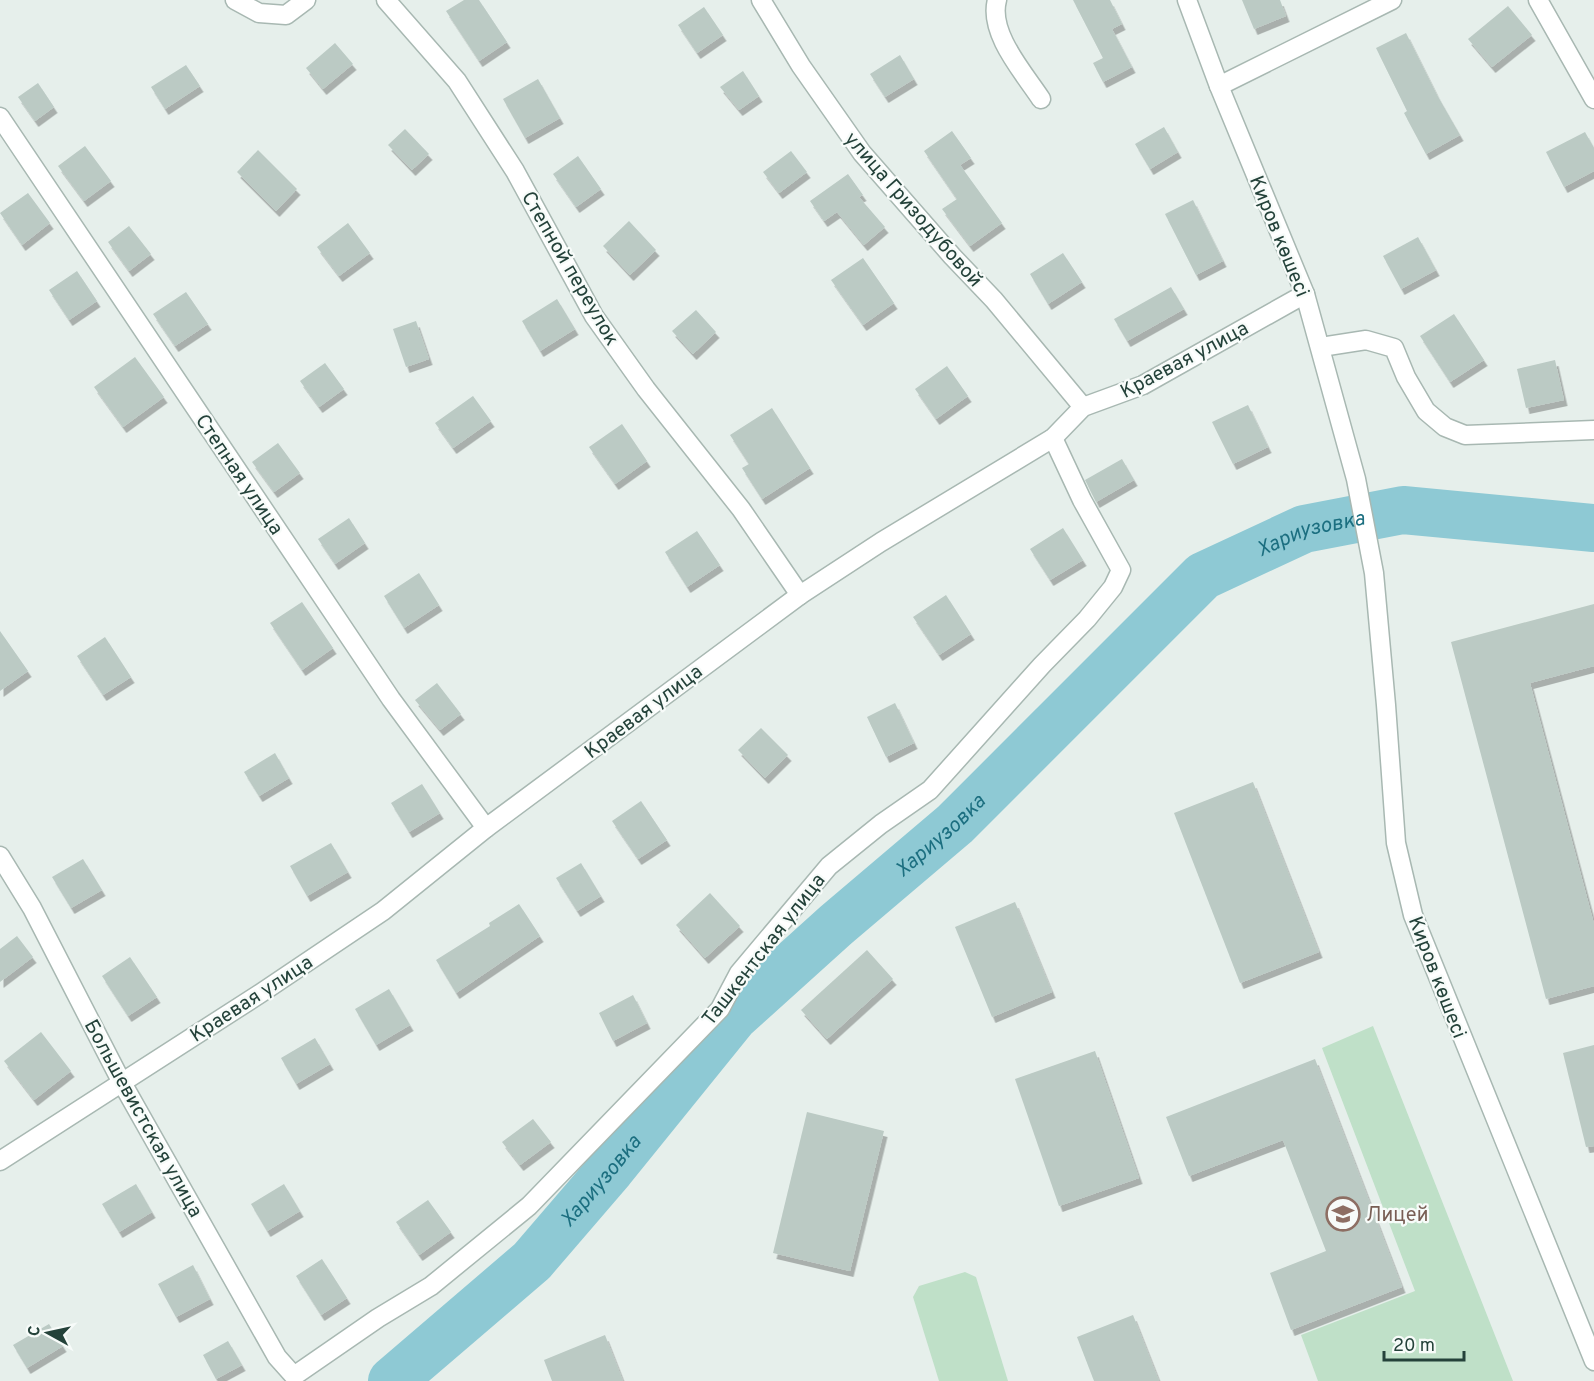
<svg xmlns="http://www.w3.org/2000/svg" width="1594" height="1381" font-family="Overpass,sans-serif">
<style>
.green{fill:#bfe0c8}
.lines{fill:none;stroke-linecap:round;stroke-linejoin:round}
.river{stroke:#8ec9d4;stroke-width:48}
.building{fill:#bbcac4;filter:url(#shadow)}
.street-casing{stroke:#a8b8b2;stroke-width:21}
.street{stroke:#fff;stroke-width:18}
.labels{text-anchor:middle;stroke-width:4.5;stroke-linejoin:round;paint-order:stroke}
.street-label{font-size:20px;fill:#24423a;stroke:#f7fbf9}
.education-label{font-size:20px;fill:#785e54;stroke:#f7fbf9;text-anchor:start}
.water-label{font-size:21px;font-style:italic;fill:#1c6f80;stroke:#f7fbf9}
</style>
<defs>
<filter id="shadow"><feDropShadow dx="3.5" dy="6" stdDeviation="0" flood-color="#0004"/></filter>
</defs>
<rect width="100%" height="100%" fill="#e6efeb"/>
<g class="green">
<path d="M1373,1026L1513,1381H1318L1301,1335L1415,1291L1322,1048Z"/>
<path d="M965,1272L976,1277L1008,1381H939L913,1297L919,1286Z"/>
</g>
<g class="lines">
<path class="river" id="s1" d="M392,1381L532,1261L611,1169L734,1017L836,925L955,824L1203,576L1304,529L1403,510L1594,528"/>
</g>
<g class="building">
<path d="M464,0H479L507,42L479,61L446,11Z"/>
<path d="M1073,0H1110L1122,24L1112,29L1132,67L1103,82L1093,63L1103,58Z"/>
<path d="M1242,0H1280L1286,16L1254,29Z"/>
<path d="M1508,6L1532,35L1492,67L1468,39Z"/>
<path d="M704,7L723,35L697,53L678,25Z"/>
<path d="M1406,33L1437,95L1460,135L1426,154L1404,113L1407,111L1376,48Z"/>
<path d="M335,43L353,64L323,89L306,68Z"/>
<path d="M900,55L914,79L885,97L870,74Z"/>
<path d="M186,65L200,86L165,109L151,87Z"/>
<path d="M743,71L759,96L739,110L720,87Z"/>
<path d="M538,79L560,118L525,138L503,99Z"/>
<path d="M38,83L54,107L35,121L18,97Z"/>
<path d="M1164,127L1178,152L1150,169L1135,144Z"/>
<path d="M405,129L429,154L412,170L388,145Z"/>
<path d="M952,131L971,158L960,165L1002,223L970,246L942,209L957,199L924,151Z"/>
<path d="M1585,132L1594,148V171L1564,187L1546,152Z"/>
<path d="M85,146L111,181L84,201L58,166Z"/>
<path d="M258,150L297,189L276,211L237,172Z"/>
<path d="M791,151L807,172L779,193L763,172Z"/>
<path d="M578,156L601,189L576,207L553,174Z"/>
<path d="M848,174L863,195L859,197L885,227L864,245L837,212L824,221L810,201Z"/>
<path d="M28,193L50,223L22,245L0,213Z"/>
<path d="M1193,200L1223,261L1196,275L1165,214Z"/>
<path d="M629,221L656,250L630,275L603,246Z"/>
<path d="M348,223L370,253L339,276L317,247Z"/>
<path d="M129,226L151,254L129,271L108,242Z"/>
<path d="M1418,237L1436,270L1401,289L1383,256Z"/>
<path d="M1063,253L1082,282L1048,304L1030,274Z"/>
<path d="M863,258L894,303L863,325L831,280Z"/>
<path d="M77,271L97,301L69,320L49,290Z"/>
<path d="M1171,287L1184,309L1127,341L1114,319Z"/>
<path d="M186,292L208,324L175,346L153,314Z"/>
<path d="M557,299L575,329L540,351L522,321Z"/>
<path d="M696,310L716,332L693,354L672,331Z"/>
<path d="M1454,314L1484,360L1450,382L1420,336Z"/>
<path d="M416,321L429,359L406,367L393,329Z"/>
<path d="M135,357L164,397L123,427L94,387Z"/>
<path d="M1555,360L1564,400L1526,408L1517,369Z"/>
<path d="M325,363L344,389L319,407L300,381Z"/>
<path d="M947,366L968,396L936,419L915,389Z"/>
<path d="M473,396L491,421L453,448L435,423Z"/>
<path d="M1248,405L1268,447L1233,464L1212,422Z"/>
<path d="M772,408L810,468L762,499L742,468L749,464L730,435Z"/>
<path d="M622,424L647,461L615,484L589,447Z"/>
<path d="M278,443L300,473L274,492L252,462Z"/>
<path d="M1122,459L1134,480L1096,502L1085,480Z"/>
<path d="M349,518L365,543L335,564L318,539Z"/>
<path d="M1063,528L1083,560L1050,580L1030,549Z"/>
<path d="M697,531L720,565L687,587L665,552Z"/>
<path d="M419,573L439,605L404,628L384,596Z"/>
<path d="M946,595L971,634L939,655L913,617Z"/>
<path d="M302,602L333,648L302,670L270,623Z"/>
<path d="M1594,604V666L1530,683L1594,924V986L1546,999L1451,642Z"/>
<path d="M0,631L28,671L0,691Z"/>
<path d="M105,637L131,677L103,695L77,656Z"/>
<path d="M437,683L461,714L440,730L415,700Z"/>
<path d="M895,703L914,743L886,757L867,717Z"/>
<path d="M761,728L788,755L765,778L738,750Z"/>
<path d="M275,753L289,778L259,796L244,772Z"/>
<path d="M1253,782L1319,952L1240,983L1174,813Z"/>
<path d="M422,784L440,813L409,832L391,803Z"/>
<path d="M641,801L667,840L638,859L612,821Z"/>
<path d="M331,843L348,872L307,896L290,866Z"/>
<path d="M83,859L102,890L71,908L52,877Z"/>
<path d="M581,863L601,896L577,911L556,878Z"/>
<path d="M710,893L740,926L705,958L676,925Z"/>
<path d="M1015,902L1052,992L992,1017L955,927Z"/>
<path d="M519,904L540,936L456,993L436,960L490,926L489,923Z"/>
<path d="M17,936L33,957L0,982V949Z"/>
<path d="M867,950L893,979L827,1039L801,1010Z"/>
<path d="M130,957L157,997L128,1016L102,976Z"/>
<path d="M389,989L410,1025L376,1045L355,1009Z"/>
<path d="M633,995L647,1023L613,1041L599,1013Z"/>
<path d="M41,1032L71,1071L34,1100L4,1061Z"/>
<path d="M315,1038L330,1064L296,1084L281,1058Z"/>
<path d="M1594,1045V1146L1586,1147L1563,1053Z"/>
<path d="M1095,1051L1139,1178L1059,1206L1015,1079Z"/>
<path d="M1315,1059L1402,1287L1291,1330L1270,1273L1326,1251L1283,1140L1189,1176L1166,1117Z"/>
<path d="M807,1112L884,1131L850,1271L773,1253Z"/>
<path d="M533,1119L551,1142L520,1165L502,1142Z"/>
<path d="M136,1184L152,1212L119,1232L102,1204Z"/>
<path d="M284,1184L300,1211L267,1231L251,1204Z"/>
<path d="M428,1200L451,1232L419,1255L396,1222Z"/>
<path d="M322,1259L347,1298L321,1315L296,1276Z"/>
<path d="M193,1265L210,1299L176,1317L158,1284Z"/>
<path d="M1133,1315L1159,1381H1094L1077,1337Z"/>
<path d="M49,1324L63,1346L27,1368L13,1345Z"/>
<path d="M605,1335L623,1381H552L544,1360Z"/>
<path d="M228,1341L242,1365L216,1379L203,1355Z"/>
</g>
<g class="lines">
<defs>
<g id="street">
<path d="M235,0L259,13L286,15L306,0"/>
<path d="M386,0L457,81L515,171L594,316L646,389L741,509L800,595"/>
<path d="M761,0L801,66L862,153L952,256L994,300L1083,407"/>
<path d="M997,0C988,33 1024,73 1041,99"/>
<path d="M1187,0L1219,86L1305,294L1356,479L1374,573L1386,705L1396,843L1413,915L1594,1361"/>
<path d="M1538,0L1594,99"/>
<path d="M1219,86L1392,0"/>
<path d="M0,117L391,699L486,828"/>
<path d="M1321,347L1366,340L1394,348L1406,377L1426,411L1445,427L1465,435L1594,430"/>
<path d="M0,856L32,908L121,1081L277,1357L294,1376L378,1318L431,1286L529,1206L720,1009L739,973L829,866L881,824L930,790L1042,665L1087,619L1113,587L1121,570L1082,500L1053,438"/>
<path d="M0,1161L261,993L383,911L486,828L800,595L881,542L1053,438L1083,407L1143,385L1305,294"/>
</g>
</defs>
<use href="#street" class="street-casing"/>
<use href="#street" class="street"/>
</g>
<defs>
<symbol id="school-ring" viewBox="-11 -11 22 22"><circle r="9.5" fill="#f7fbf9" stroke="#8d6e63" stroke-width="1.5"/><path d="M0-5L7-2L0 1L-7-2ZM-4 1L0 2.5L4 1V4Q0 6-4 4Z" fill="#8d6e63"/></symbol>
</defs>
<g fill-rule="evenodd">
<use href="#school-ring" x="1324" y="1195" width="38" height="38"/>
</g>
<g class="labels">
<g class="street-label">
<text transform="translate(914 209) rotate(49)" y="7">улица Гризодубовой</text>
<text transform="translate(1280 236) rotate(68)" y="7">Киров көшесі</text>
<text transform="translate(571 268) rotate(60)" y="7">Степной переулок</text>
<text transform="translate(1184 359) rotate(-28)" y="7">Краевая улица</text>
<text transform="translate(240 474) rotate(56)" y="7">Степная улица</text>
<text transform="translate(643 711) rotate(-37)" y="7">Краевая улица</text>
<text transform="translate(763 949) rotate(-52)" y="7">Ташкентская улица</text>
<text transform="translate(1438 977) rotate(69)" y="7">Киров көшесі</text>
<text transform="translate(251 998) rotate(-33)" y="7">Краевая улица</text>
<text transform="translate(144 1118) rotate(61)" y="7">Большевистская улица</text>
</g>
<g class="education-label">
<text x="1366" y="1221">Лицей</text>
</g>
<g class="water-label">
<text dy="7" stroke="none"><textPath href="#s1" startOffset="1262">Хариузовка</textPath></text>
<text dy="7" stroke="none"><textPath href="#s1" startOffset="776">Хариузовка</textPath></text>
<text dy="7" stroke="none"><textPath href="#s1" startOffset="290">Хариузовка</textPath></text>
</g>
</g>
<g transform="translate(48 1333) rotate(278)" stroke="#f7fbf9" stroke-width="4.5" paint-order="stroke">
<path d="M0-4.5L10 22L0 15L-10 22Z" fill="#24423a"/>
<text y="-9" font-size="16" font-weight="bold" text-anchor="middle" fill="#24423a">С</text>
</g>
<path d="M1384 1351v9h80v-9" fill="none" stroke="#24423a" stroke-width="3"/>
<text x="1393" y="1351" font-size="18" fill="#24423a" stroke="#f7fbf9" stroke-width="4.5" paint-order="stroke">20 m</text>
</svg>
